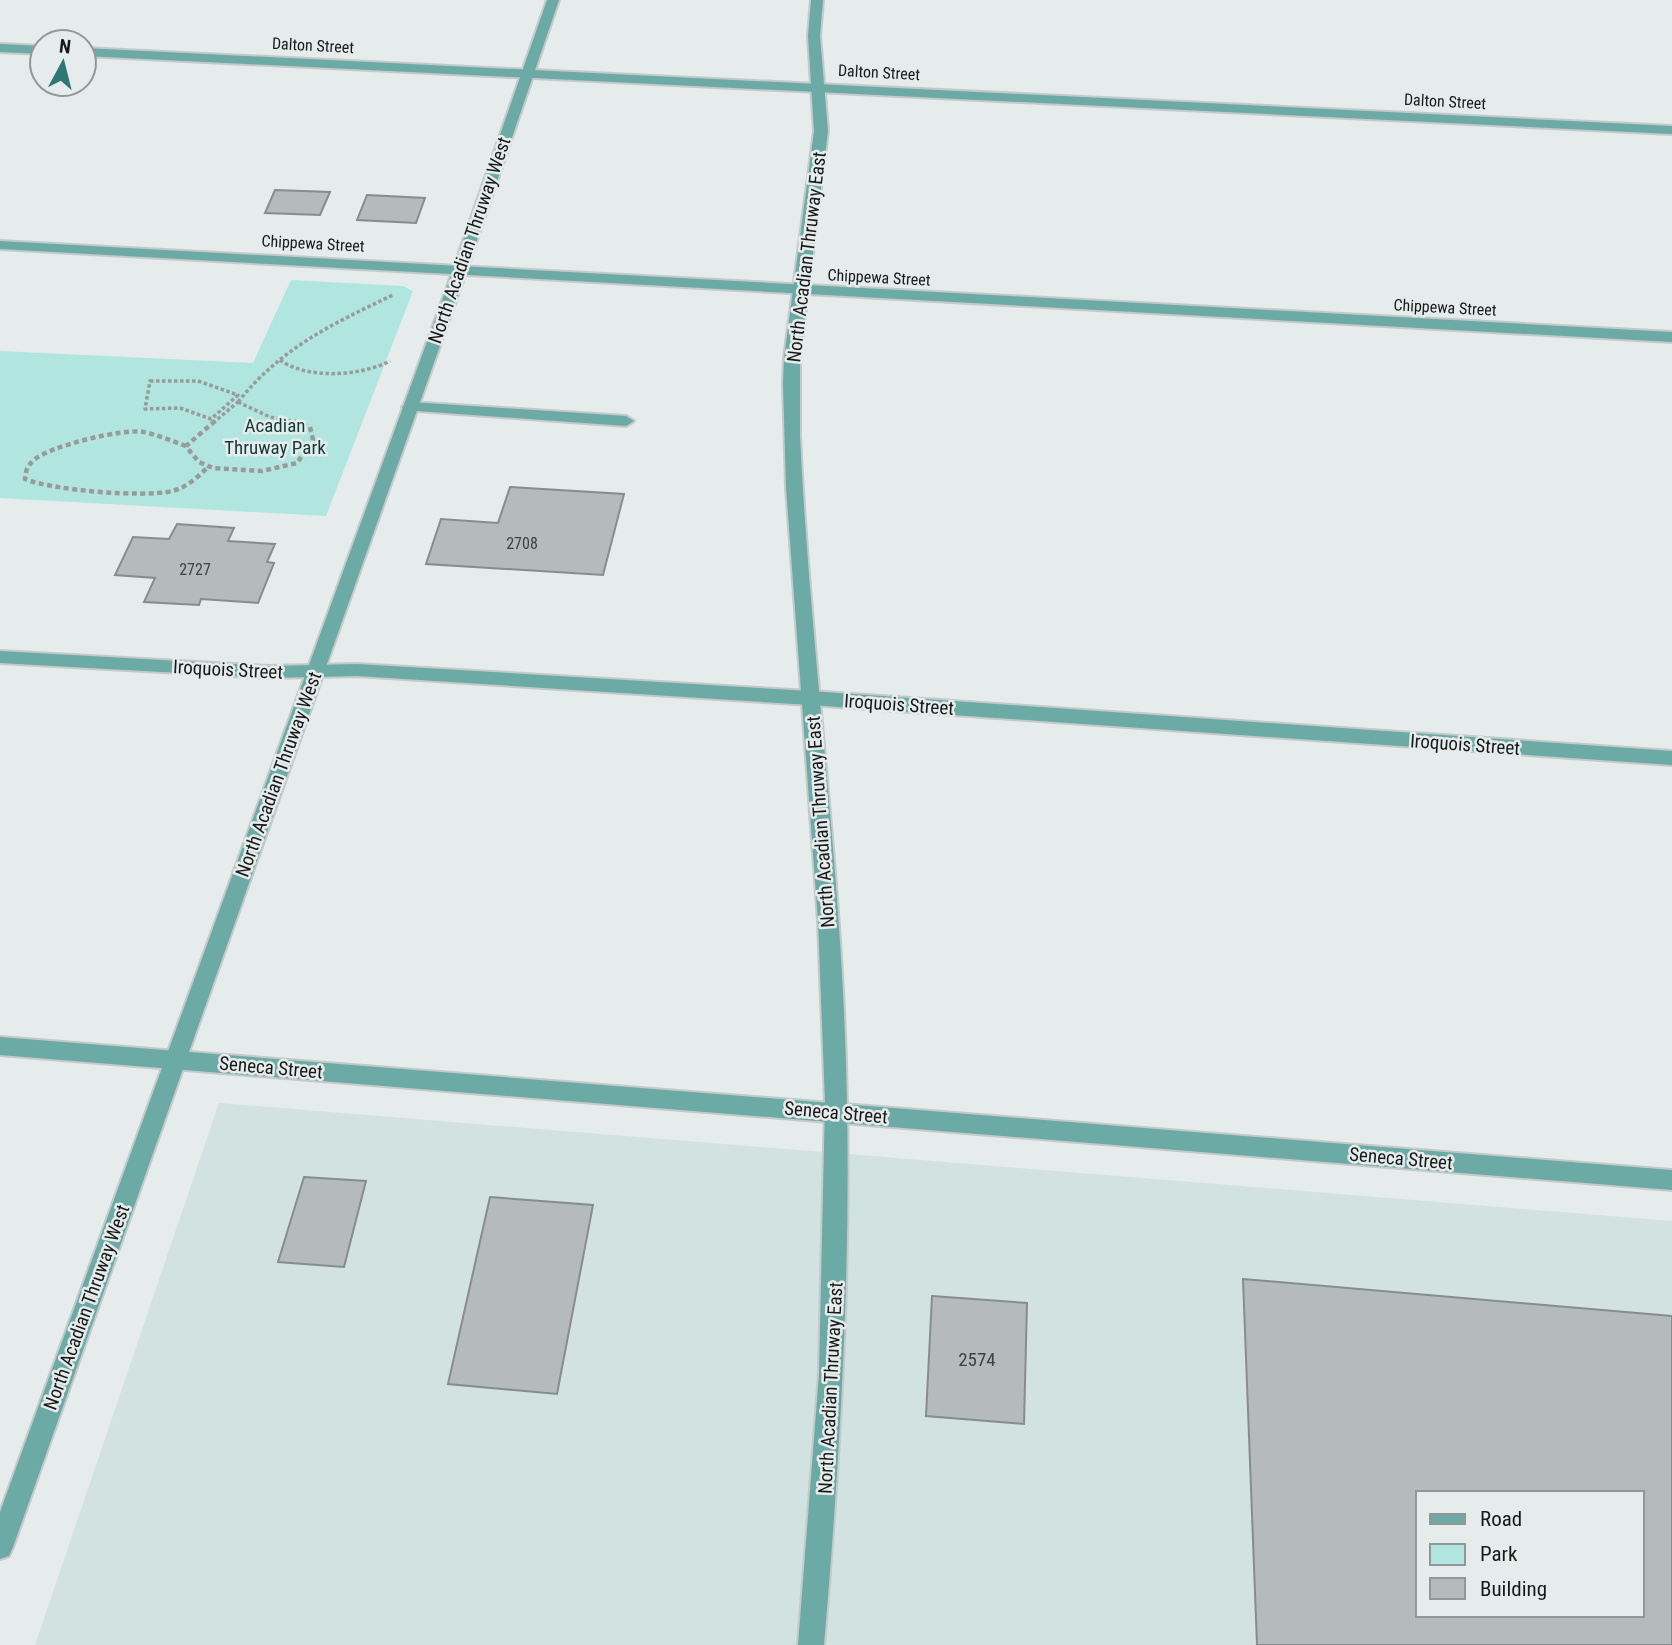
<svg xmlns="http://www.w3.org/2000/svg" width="1672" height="1645" font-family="'Roboto Condensed',sans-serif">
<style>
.built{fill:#d2e2e0;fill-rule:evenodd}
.green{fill:#b0e5e0}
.building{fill:#b4bbba;stroke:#878d8c;stroke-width:2;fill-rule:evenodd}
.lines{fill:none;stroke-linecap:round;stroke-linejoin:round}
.service-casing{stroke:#c4caca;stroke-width:4}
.minor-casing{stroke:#c4caca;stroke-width:4}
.tertiary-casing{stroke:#c4caca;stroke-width:4}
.path-far1{stroke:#979c9b;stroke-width:3.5;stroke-dasharray:3.5 2.5;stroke-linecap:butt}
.path{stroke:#979c9b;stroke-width:4.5;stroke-dasharray:5 3.5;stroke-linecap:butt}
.service{fill:#6caaa5;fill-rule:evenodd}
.minor{fill:#6caaa5;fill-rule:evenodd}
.tertiary{fill:#6caaa5;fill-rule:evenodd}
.labels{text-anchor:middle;stroke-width:5;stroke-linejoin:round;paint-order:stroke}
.far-street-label{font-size:16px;fill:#181a1a;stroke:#e5eceb}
.number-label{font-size:16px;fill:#3f4242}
.street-label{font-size:19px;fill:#181a1a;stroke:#e5eceb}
.park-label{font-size:19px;fill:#133b39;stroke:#e5eceb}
.near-number-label{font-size:19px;fill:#3f4242}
</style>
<rect width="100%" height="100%" fill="#e5eceb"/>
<path class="built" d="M219,1103L1672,1221V1645H35ZM1418,1493H1642V1615H1418Z"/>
<path class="green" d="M291,280L403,286L413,291L326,516L0,498V351L253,363Z"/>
<g class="building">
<path d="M275,190L330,192L320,215L265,213Z"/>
<path d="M367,195L425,198L416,223L357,220Z"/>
<path d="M510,487L624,494L603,575L426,564L441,519L498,523Z"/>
<path d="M177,524L234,528L228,541L275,544L267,562L274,563L258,603L201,599L199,605L144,602L155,578L115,575L133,537L169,539Z"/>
<path d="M304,1177L366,1181L344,1267L278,1262Z"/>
<path d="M490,1197L593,1205L557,1394L448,1384Z"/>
<path d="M1243,1279L1672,1316V1645H1257ZM1418,1493H1642V1615H1418Z"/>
<path d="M932,1296L1027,1303L1024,1424L926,1416Z"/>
</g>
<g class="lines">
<defs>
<path id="service" d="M410,402L626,416L634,421L626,426L404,410L402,407Z"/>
<g id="minor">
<path d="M0,44L42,46V54L0,52Z"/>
<path d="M84,48L1672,126V134L84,56Z"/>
<path d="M0,241L1672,332V342L0,249Z"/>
<path d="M0,651L269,666L357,664L810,691L1672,751V765L810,705L357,676L269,678L0,663Z"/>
<path d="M0,1037L1672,1170V1190L0,1055Z"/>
</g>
<g id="tertiary">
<path d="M547,0H559L462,284L13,1547L9,1556L0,1559V1512L448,284Z"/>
<path d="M811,0H823L820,36L828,131L800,358V436C809,628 835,820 844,1012C854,1224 842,1435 824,1645H798L819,1374L825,1102L818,921L786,487L783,384L784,358L814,131L808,36Z"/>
</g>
</defs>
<use href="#service" class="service-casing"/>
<use href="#minor" class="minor-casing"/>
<use href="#tertiary" class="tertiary-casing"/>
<g class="path-far1">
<path d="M280,360C308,380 361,376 390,361"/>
<path d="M150,381H198L238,395L211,419L180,408L145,409Z"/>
<path d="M238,402L270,417L301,423"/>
<path d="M238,402C281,348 332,324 393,295"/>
<path d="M213,423L238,402"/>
</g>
<g class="path">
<path d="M215,421L186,446L188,449L199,462L213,468L262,471L297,463L313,440L310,427L294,421"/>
<path d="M186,446C172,441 158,435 144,432C124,428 49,446 34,460C27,466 26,470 25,479C51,490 144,498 172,491C186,488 198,477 208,467"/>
</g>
<use href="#service" class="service"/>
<use href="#minor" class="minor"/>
<use href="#tertiary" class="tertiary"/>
</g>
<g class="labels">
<g class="far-street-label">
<text transform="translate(313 45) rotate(3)" y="6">Dalton Street</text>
<text transform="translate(879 72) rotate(3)" y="6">Dalton Street</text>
<text transform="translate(1445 101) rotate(3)" y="6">Dalton Street</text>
<text transform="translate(313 243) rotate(3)" y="6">Chippewa Street</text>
<text transform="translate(879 277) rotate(3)" y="6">Chippewa Street</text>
<text transform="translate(1445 307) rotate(3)" y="6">Chippewa Street</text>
</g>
<g class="number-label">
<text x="522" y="549">2708</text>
<text x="195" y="575">2727</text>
</g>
<g class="street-label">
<text transform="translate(469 240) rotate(-71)" y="7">North Acadian Thruway West</text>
<text transform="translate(806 257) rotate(-83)" y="7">North Acadian Thruway East</text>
<text transform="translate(228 669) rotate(3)" y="7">Iroquois Street</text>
<text transform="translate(899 704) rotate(4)" y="7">Iroquois Street</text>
<text transform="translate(1465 744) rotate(4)" y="7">Iroquois Street</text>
<text transform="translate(278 774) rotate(-70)" y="7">North Acadian Thruway West</text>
<text transform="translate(820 822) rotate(-94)" y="7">North Acadian Thruway East</text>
<text transform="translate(271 1067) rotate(5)" y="7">Seneca Street</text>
<text transform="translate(836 1112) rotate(5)" y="7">Seneca Street</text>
<text transform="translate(1401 1158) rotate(5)" y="7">Seneca Street</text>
<text transform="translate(86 1307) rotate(-70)" y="7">North Acadian Thruway West</text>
<text transform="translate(830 1388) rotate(-87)" y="7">North Acadian Thruway East</text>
</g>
<g class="park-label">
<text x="275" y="432">Acadian<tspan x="275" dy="22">Thruway Park</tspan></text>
</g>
<g class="near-number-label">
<text x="977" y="1366">2574</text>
</g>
</g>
<rect x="1416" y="1491" width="228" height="126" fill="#e5eceb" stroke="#939897" stroke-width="2"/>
<rect x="1430" y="1514" width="35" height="10" fill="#6caaa5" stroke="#939897" stroke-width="2"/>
<text x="1480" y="1526" font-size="21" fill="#181a1a">Road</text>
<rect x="1430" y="1544" width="35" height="21" fill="#b0e5e0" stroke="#939897" stroke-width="2"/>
<text x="1480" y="1561" font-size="21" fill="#181a1a">Park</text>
<rect x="1430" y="1578" width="35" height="21" fill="#b4bbba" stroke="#939897" stroke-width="2"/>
<text x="1480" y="1596" font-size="21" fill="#181a1a">Building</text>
<g transform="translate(63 63) rotate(7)"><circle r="33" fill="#e5eceb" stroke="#939897" stroke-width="2"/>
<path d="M0-5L12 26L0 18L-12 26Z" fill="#2e7773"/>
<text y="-10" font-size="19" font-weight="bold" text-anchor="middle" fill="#181a1a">N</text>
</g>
</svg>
